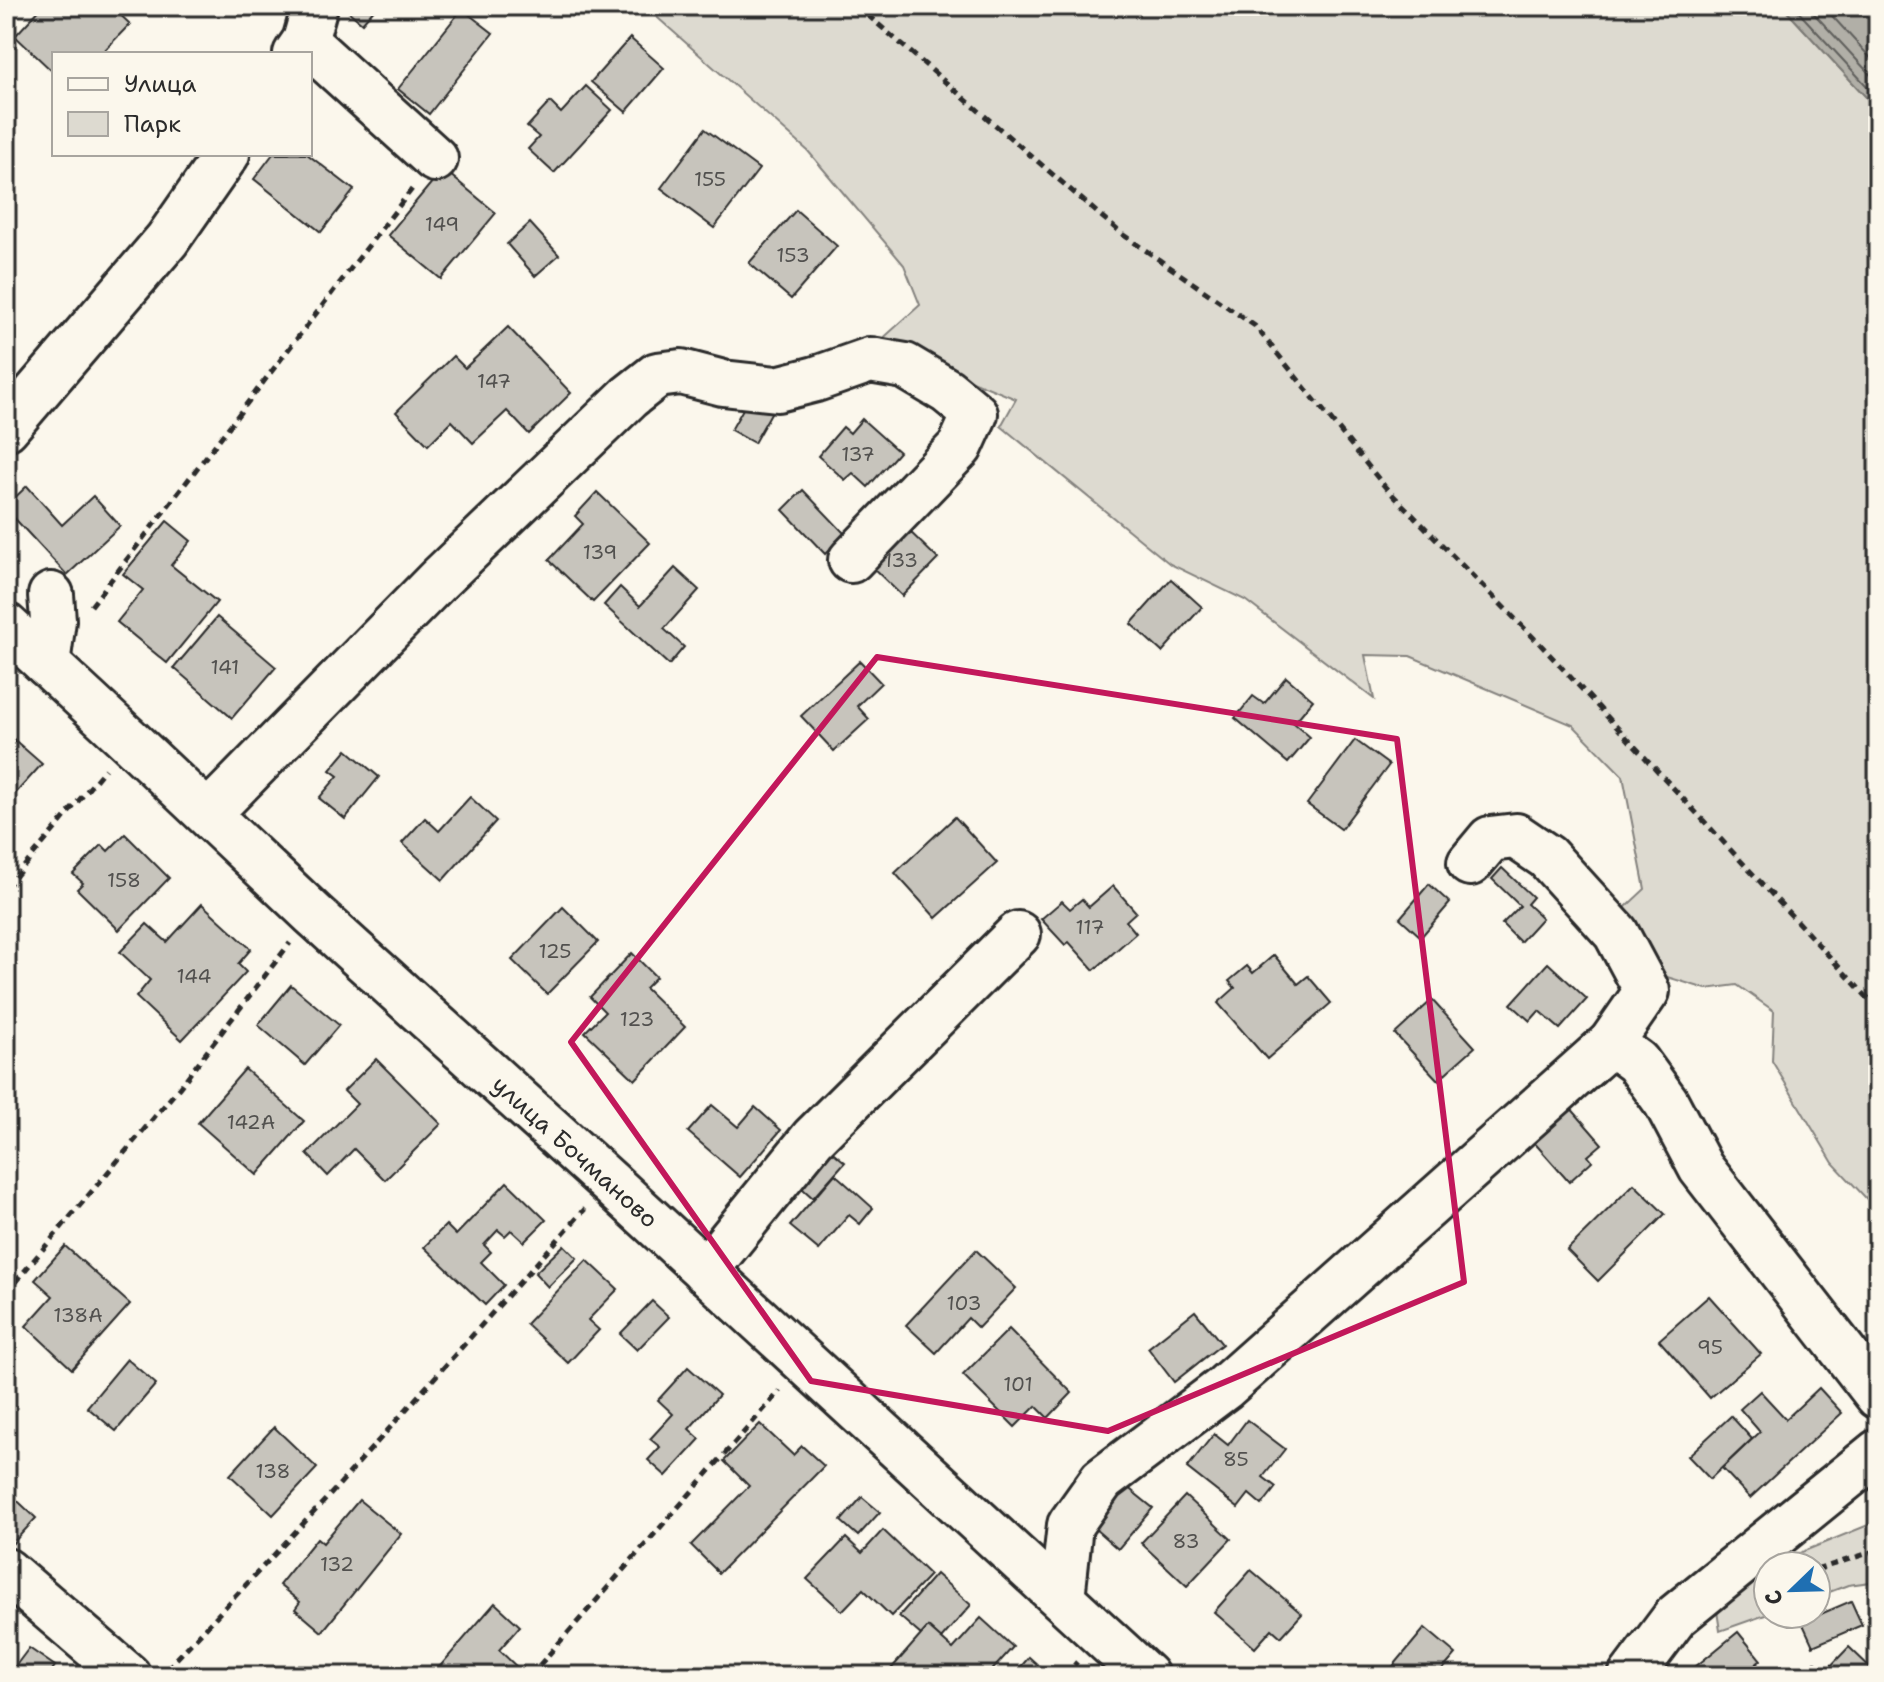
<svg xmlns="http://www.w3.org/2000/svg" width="1884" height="1682" font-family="'Shantell Sans',sans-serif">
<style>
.green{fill:#dddad0;stroke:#84827e;stroke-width:2}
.water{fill:#b1afa7;stroke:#7b7a75;stroke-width:2}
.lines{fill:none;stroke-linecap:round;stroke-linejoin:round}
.shore{stroke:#61605d;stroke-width:2}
.building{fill:#c7c4bc;stroke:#2b2b2b;stroke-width:2}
.minor-casing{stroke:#2b2b2b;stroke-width:50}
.major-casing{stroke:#2b2b2b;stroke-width:50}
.path{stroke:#2b2b2b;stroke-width:5;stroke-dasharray:8 6;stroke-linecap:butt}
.minor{stroke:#fbf7ec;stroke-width:44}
.major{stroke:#fbf7ec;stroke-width:44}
.marked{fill:none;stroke:#c2185b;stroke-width:6;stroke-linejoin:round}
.labels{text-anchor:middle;stroke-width:6;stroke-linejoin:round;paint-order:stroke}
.number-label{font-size:20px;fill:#52514f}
.street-label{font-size:24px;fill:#2b2b2b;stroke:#fbf7ec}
</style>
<rect width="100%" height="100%" fill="#fbf7ec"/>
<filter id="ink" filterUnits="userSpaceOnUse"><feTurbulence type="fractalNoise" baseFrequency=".0125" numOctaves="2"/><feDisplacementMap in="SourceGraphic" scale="16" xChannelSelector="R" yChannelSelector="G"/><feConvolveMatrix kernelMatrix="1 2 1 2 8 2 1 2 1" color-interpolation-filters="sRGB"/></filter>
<g filter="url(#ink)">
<g class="green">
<path d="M655,6H1782L1878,110V1211L1833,1163L1772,1061L1774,1011L1737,985L1706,989L1667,977L1615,917L1645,889L1623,776L1573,725L1410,656L1365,655L1374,699L1245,600L1170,564L1001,426L1016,399L968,379L952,380L869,351L920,305L904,265L808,151L650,11Z"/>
<path d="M1878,1521V1581L1848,1585L1816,1597V1566H1775L1782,1560Z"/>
<path d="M1768,1572V1614L1720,1631L1717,1611Z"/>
</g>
<path class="water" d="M1782,6H1878V110Z"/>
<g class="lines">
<g class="shore">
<path d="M1793,6L1878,98"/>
<path d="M1807,6L1878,83"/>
<path d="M1823,6L1878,66"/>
</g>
</g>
<g class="building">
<path d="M43,6H111L130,24L101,54H54V73L15,36Z"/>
<path d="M342,6H375L376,7L362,23Z"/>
<path d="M462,9L493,33L429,114L398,89Z"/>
<path d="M630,38L664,68L626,112L591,82Z"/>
<path d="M586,86L612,110L554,173L528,149L539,137L527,127L550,102L561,113Z"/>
<path d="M705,129L759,169L714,228L661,188Z"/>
<path d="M273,154H307L354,190L321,232L254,179Z"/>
<path d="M443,169L496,213L441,279L388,235Z"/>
<path d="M796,210L837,246L791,299L749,263Z"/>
<path d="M530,223L559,255L535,276L507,244Z"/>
<path d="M508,327L571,393L529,434L507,411L473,443L452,421L428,445L396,412L453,356L465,368Z"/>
<path d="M752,393L775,406L754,443L731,430Z"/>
<path d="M862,419L899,452L868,487L853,473L845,480L818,456L843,427L850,433Z"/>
<path d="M27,486L62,525L93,496L120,526L67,575L6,509V506Z"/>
<path d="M803,490L845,534L825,554L783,510Z"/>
<path d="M597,492L650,543L593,602L549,560L583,524L575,516Z"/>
<path d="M167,521L191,541L171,565L217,602L167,663L117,622L143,590L123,574Z"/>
<path d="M901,523L938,559L902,596L865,560Z"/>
<path d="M675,568L699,590L664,629L684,647L669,665L604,605L620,587L640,606Z"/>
<path d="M1171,579L1202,607L1162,652L1131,624Z"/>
<path d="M217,617L276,667L232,718L174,668Z"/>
<path d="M860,661L881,683L857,706L869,719L834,751L801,716Z"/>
<path d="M1286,677L1313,700L1294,723L1310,737L1288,763L1235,718L1253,696L1264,704Z"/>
<path d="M10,736L42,764L6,804V740Z"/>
<path d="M1355,740L1389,765L1341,829L1307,804Z"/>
<path d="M347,750L379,777L345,819L319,798L338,776L330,770Z"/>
<path d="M470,797L496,821L443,880L402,843L425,818L439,831Z"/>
<path d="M955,817L997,863L936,918L895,873Z"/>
<path d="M125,834L169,878L119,930L77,889L83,883L73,874L102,845L108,851Z"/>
<path d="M1502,868L1533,897L1527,904L1542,918L1520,942L1502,924L1520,906L1492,879Z"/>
<path d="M1429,884L1450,903L1421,937L1400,918Z"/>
<path d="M1113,886L1136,912L1126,921L1136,933L1094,970L1069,942L1065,945L1041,919L1062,901L1070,909L1082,899L1089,907Z"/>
<path d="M202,904L251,949L238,964L246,972L182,1040L136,997L150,980L120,952L147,924L167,942Z"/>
<path d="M563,907L598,942L547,994L512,960Z"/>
<path d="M632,953L656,977L645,988L685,1027L635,1080L585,1032L605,1012L590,997Z"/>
<path d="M1274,955L1298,984L1308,976L1331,1003L1267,1059L1218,1003L1235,988L1229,981L1247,966L1253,973Z"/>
<path d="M1548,963L1587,999L1560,1029L1539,1011L1530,1021L1511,1004Z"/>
<path d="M291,985L339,1025L305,1065L258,1025Z"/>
<path d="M1432,1000L1475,1047L1438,1080L1395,1034Z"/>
<path d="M376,1059L441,1124L385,1180L354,1149L328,1176L307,1154L357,1104L344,1091Z"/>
<path d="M245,1069L304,1121L257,1175L198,1123Z"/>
<path d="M712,1105L738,1127L755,1107L781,1130L740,1177L688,1132Z"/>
<path d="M1569,1106L1602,1144L1588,1156L1592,1161L1569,1182L1531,1139Z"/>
<path d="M824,1145L845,1162L813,1198L794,1181Z"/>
<path d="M835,1174L873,1208L860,1224L849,1215L819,1250L790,1226Z"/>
<path d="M507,1182L546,1220L524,1242L511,1230L505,1236L498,1230L484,1245L491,1252L481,1262L504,1285L485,1305L424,1247L446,1225L456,1235Z"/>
<path d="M1634,1184L1665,1214L1598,1281L1567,1250Z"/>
<path d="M564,1245L577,1258L548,1287L535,1273Z"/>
<path d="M65,1246L130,1304L72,1369L26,1326L53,1296L35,1280Z"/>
<path d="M976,1250L1016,1288L978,1328L968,1318L936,1353L906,1325Z"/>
<path d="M587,1260L618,1289L588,1320L599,1330L568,1363L526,1324Z"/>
<path d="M1709,1296L1761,1354L1710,1398L1659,1340Z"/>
<path d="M652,1301L669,1317L637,1350L620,1334Z"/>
<path d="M1195,1311L1222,1344L1174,1382L1148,1348Z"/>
<path d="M1009,1329L1072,1393L1048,1418L1036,1406L1015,1427L963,1375Z"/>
<path d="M127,1359L156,1384L116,1431L87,1407Z"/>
<path d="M688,1367L719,1395L689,1429L700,1439L666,1476L648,1460L660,1447L650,1439L673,1414L658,1400Z"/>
<path d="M1819,1388L1842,1413L1750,1498L1722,1468L1760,1432L1740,1409L1760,1391L1786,1419Z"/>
<path d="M1731,1416L1752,1439L1710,1479L1688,1456Z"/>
<path d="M1247,1420L1285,1449L1263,1477L1276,1487L1262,1505L1249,1494L1238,1508L1187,1468L1214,1434L1228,1445Z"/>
<path d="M760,1424L793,1455L802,1446L824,1466L719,1573L691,1545L749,1486L724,1461Z"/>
<path d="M274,1427L317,1468L273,1515L230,1475Z"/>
<path d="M1121,1482L1153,1508L1118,1549L1087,1522Z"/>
<path d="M6,1490L36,1518L12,1544L6,1538Z"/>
<path d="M1185,1496L1231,1539L1187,1586L1141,1543Z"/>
<path d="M862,1497L880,1512L858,1536L841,1521Z"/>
<path d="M359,1500L401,1534L322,1632L295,1609L300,1602L279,1585L317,1538L323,1543Z"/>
<path d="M883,1530L930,1575L891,1616L863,1589L842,1611L807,1579L846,1538L862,1553Z"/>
<path d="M1251,1570L1302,1614L1281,1637L1272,1629L1255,1648L1214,1612Z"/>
<path d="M936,1574L971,1605L941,1639L928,1627L921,1635L899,1616Z"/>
<path d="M1851,1601L1862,1625L1813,1646L1802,1622Z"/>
<path d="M495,1603L520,1626L499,1650L518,1668L511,1676H438L434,1673Z"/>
<path d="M981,1618L1013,1647L987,1676H899L891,1669L928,1627L953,1649Z"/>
<path d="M1425,1628L1456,1654L1437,1676H1385Z"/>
<path d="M1738,1632L1761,1660L1742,1676H1684Z"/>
<path d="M1849,1647L1874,1671L1878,1667V1676H1802L1815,1662L1825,1672Z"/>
<path d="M29,1648L55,1666L48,1676H8Z"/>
<path d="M1029,1657L1050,1676H1013Z"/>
</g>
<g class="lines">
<defs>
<g id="minor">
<path d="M305,41L435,159"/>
<path d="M296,54L305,41L315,6"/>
<path d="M6,428L167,240L227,154"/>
<path d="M47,664L53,620L51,595"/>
<path d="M208,814L438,580L629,397L657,375L681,372L723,383L777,389L816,379L870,360L905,366L947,391L975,414L960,447L851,560"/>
<path d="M1470,863L1490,839L1516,836L1547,857L1616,933L1647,991L1611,1043"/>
<path d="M705,1271L813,1138L1018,934"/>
<path d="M6,1571L128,1676"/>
<path d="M1062,1598L1070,1525L1102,1480L1224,1388L1611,1043L1637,1062L1666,1102L1701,1168L1878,1396"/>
<path d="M1631,1676L1676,1616L1878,1452"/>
</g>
<path id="major" d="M6,626L129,740L313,914L609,1182L1146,1676"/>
</defs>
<use href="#minor" class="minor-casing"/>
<use href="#major" class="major-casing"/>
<g class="path">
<path d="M857,6L1122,234L1255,326L1386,488L1539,643L1878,1009"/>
<path d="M91,606L412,189"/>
<path d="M6,888L105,769"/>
<path d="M6,1293L179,1088L290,943"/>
<path d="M1816,1570L1878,1550"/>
<path d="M167,1669L329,1496L585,1209"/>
<path d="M530,1676L780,1391"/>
<path d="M1065,1676L1077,1662"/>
</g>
<use href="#minor" class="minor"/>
<use href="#major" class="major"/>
</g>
</g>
<path class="marked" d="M877,657L1397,739L1464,1282L1108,1431L811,1381L571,1042Z"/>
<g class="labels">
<g class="number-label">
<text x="710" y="186">155</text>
<text x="442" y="231">149</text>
<text x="793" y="262">153</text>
<text x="494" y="388">147</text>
<text x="858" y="461">137</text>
<text x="600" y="559">139</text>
<text x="901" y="567">133</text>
<text x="225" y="674">141</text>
<text x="124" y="887">158</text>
<text x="1090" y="934">117</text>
<text x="555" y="958">125</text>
<text x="194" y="983">144</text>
<text x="637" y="1026">123</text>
<text x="251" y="1129">142А</text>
<text x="964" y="1310">103</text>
<text x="78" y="1322">138А</text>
<text x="1710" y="1354">95</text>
<text x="1018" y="1391">101</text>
<text x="1236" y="1466">85</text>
<text x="273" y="1478">138</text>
<text x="1186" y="1548">83</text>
<text x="337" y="1571">132</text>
</g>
<g class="street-label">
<text transform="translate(575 1152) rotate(42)" y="8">улица Бочманово</text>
</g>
</g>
<rect width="1884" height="1682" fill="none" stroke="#fbf7ec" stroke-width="32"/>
<rect x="16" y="16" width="1852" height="1650" fill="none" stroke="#2b2b2b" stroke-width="3" filter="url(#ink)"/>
<rect x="52" y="52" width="260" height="104" fill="#fbf7ec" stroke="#a8a59f" stroke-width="2"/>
<rect x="68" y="78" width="40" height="12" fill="#fbf7ec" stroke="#a8a59f" stroke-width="2"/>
<text x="124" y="92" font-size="24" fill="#2b2b2b">Улица</text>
<rect x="68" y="112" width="40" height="24" fill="#dddad0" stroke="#a8a59f" stroke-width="2"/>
<text x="124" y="132" font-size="24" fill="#2b2b2b">Парк</text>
<g transform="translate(1792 1590) rotate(247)"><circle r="38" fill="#fbf7ec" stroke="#a8a59f" stroke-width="2"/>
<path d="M0-6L14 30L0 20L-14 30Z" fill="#1f6fb2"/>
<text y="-12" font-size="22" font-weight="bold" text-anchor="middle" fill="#2b2b2b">С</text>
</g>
</svg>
